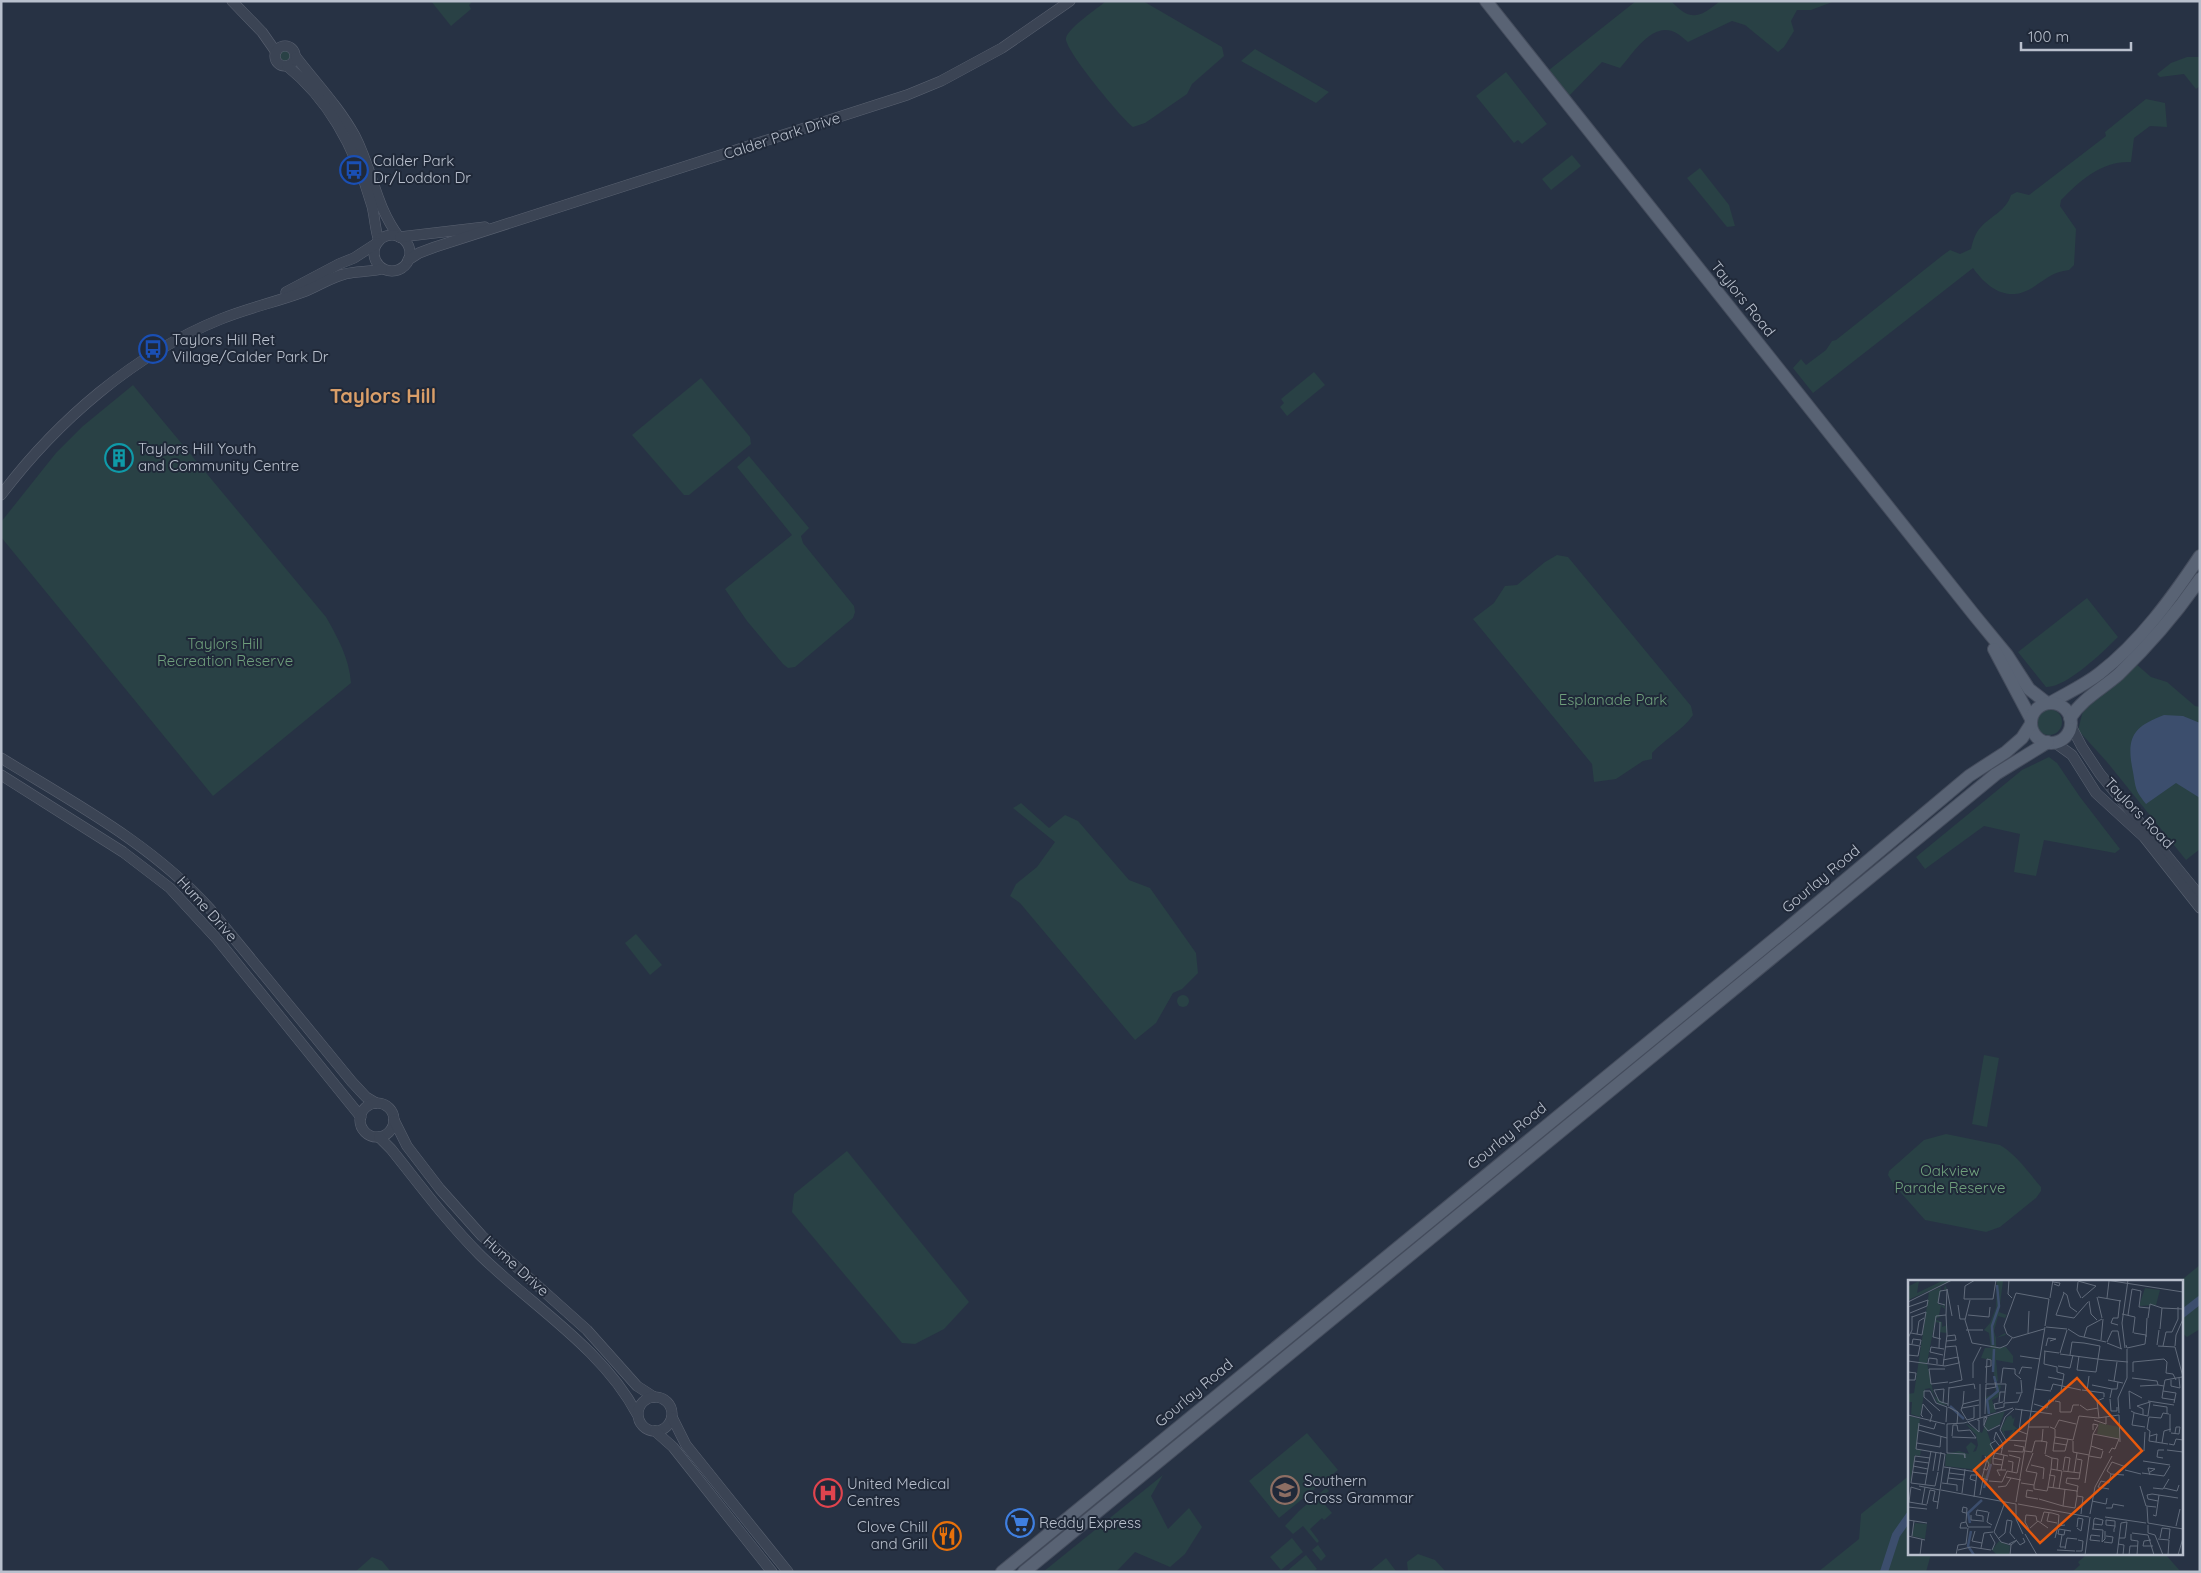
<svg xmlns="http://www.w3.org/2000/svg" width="2201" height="1573" font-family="Quicksand,sans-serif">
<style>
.green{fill:#294145}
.water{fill:#3c4e6d}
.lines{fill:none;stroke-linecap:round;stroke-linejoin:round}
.canal{stroke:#3c4e6d;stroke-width:8}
.minor-casing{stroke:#5a6271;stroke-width:11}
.major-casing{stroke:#454d5d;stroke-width:14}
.minor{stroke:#3b4454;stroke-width:10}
.major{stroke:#596374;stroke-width:12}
.labels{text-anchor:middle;stroke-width:4;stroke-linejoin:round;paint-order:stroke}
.street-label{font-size:15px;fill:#b9c0cd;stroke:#202939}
.poi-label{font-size:15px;fill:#b9c0cd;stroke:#202939;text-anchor:start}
.park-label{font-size:15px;fill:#6f9f7c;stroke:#202939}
.district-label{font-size:20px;font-weight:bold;fill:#d99e68;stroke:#202939}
.inset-river{fill:none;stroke:#3c4e6d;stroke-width:2.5}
.inset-road{fill:none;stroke:#616b7b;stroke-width:1}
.view{fill:#e8590c;fill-opacity:0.15;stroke:#e8590c;stroke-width:2.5}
.inset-edge{fill:none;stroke:#b9c0cd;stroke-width:2.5}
</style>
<rect width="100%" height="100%" fill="#273244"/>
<g class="green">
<path d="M431,1H473L469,5L471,9L451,26Z"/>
<path d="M1106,1H1143L1222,47L1224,56L1192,84L1187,94L1145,123L1133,127C1122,119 1063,48 1066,38C1069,27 1097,9 1106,1Z"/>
<path d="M1636,1H1671C1691,22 1699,18 1720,1H1835L1811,10H1797L1791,21L1794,31L1784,47L1778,52L1745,25L1732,21L1688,42C1683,38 1678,33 1672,31C1650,24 1632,55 1620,68L1602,62L1568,97L1551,75L1549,70Z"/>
<path d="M1255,49L1329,92L1316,103L1241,61Z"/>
<circle cx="285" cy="56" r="5.5"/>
<path d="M2187,57H2200V86L2196,89L2184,74L2160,77L2157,74L2171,63Z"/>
<path d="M1506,72L1547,124L1522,144L1518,140L1514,143L1476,96Z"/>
<path d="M2146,99L2165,103L2167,127L2150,126L2134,138L2131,162C2101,161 2081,180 2061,200L2060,206L2076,229L2074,265L2069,270C2053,272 2047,278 2035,286C2009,304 1988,289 1973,268L1813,393L1793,368L1801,359L1806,365L1826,350L1832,341L1836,340L1943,255L1950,250L1960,254L1971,249C1973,241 1975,233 1981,227C1992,215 2006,211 2011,195L2017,192L2029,195L2106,136L2105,132Z"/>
<path d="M1572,155L1581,166L1551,190L1542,179Z"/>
<path d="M1700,168L1729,205L1735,226L1727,227L1687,178Z"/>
<path d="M1314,372L1325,385L1287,416L1280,407L1284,403L1281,399Z"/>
<path d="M701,378L750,437L751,444L689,495H684L632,435Z"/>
<path d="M133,385L326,617C338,638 349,658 351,683L213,796L1,537V522L56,453L83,426Z"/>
<path d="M749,456L809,528L801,536L803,543L854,606L855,612L853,618L795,667L788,668L783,664L747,621L725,589L792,535L737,467Z"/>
<path d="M1557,555L1568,557L1691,706L1693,715C1682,731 1665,739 1652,753V759L1643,761L1616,779L1594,782L1592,764L1473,619L1494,603L1505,586L1517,585L1545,562Z"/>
<path d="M2087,598L2118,637C2104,651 2066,688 2046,687L2018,652Z"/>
<path d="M2136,664L2151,677L2167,682L2195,706L2200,707V849L2186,860L2107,762L2078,730L2084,707Z"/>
<circle cx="2049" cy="722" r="13"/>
<path d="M2049,757L2057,763L2080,797L2120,849L2115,853L2044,840L2036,876L2014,872L2020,834L1984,826L1925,869L1916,857L2022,770Z"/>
<path d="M1021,803L1049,828L1065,815L1078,821L1129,880L1150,888L1196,953L1198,973L1182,989L1173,993L1156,1023L1135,1040L1020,903L1010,896L1016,884L1037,867L1055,842L1013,808Z"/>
<path d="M636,934L662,965L650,975L625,943Z"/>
<circle cx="1183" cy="1001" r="6"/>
<path d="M1984,1055L1999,1058L1987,1127L1972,1124Z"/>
<path d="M1946,1134L2000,1145C2017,1155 2028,1172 2041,1187V1191L2036,1198L2000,1227L1986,1232L1925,1220L1894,1185L1888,1175L1889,1171L1924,1140Z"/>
<path d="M847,1151L969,1302L944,1329L915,1344L902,1343L792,1212L794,1194Z"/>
<path d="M2200,1265V1329L2187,1337L2182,1333V1282H2179Z"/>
<path d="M1307,1433L1338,1470L1279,1518L1249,1481Z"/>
<path d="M1163,1475L1151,1496L1168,1529L1189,1508L1202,1527L1185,1554L1170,1567L1135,1552L1116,1572H1043Z"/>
<path d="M1910,1475V1554H1931L1926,1572H1818L1859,1539L1861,1514Z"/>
<path d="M1326,1488L1329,1491L1319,1498L1332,1513L1324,1520L1322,1518L1310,1529L1319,1541L1317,1543L1303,1526L1293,1534L1285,1526L1299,1511Z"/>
<path d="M1292,1538L1303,1552L1281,1570L1270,1557Z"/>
<path d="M1318,1545L1326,1556L1321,1561L1312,1550Z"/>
<path d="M1418,1554L1435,1560L1446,1572H1408L1407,1562Z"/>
<path d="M2084,1554H2165L2181,1572H2072L2080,1565L2078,1562L2085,1556Z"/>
<path d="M1306,1555L1317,1569L1313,1572H1286Z"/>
<path d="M372,1557L382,1561L391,1572H355Z"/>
<path d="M1386,1558L1396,1571L1369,1572Z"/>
</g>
<path class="water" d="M2164,715L2183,716L2200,723V798L2176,783L2146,804C2135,790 2136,789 2133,772C2126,738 2132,727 2164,715Z"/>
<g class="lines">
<g class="canal">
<path d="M2182,1314L2200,1300"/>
<path d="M1884,1572L1896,1535L1910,1515"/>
</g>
<defs>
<g id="minor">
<path d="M232,1L262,32L276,52"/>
<circle cx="285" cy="56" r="10"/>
<path d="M296,57C316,83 339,107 355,136C373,171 375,205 399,237"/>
<path d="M287,66C331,101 357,154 372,206C375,218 375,230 379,241"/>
<circle cx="392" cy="253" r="18"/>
<path d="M400,237L485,227"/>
<path d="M408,260L419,253L435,247L907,95L941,81L1002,48L1070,1"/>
<path d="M286,292L339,264L354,258L377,243"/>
<path d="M1,495C57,421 134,354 221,319C248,308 276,302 303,292C317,287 331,277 345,274C357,271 370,272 382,269"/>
<path d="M2070,724L2082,747L2100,774L2200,896"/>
<path d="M2054,742L2072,755L2096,793L2144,837L2200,908"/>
<path d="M1,758C74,803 152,844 210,909L352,1082L366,1097L376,1103"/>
<path d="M1,775L123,852L170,888L217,939L361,1117"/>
<circle cx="377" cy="1120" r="17"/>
<path d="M394,1120L407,1146L440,1189L482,1236L587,1330L637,1386L654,1397"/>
<path d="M379,1137L391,1149C420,1185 447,1222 480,1255C532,1306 602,1348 637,1414"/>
<circle cx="655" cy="1414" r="17"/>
<path d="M672,1417L686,1445L788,1572"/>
<path d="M655,1431L673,1447L772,1572"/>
</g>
<g id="major">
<path d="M1486,1L1975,616L2007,655L2029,689L2047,703"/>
<path d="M1994,649L2031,719"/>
<path d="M2050,703C2067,693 2085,685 2100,673C2140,642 2172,598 2200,556"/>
<circle cx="2051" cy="723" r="20"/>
<path d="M2070,718C2083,698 2102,689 2119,674C2149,645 2176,614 2200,579"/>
<path d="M1002,1572L1788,928L1969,776L2006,752L2022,738L2031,724"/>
<path d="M1024,1572L1996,774L2048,742"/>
</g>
</defs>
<use href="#minor" class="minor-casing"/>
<use href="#major" class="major-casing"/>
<use href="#minor" class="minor"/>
<use href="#major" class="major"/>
</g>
<defs>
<symbol id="bus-ring" viewBox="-11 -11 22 22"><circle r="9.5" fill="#202939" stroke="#1a4fb4" stroke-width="1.5"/><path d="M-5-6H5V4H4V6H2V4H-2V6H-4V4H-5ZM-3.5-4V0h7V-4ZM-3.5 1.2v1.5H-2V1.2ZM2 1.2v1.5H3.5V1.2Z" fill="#1a4fb4"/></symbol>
<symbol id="building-ring" viewBox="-11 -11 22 22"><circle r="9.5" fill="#202939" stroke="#0f9aa8" stroke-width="1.5"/><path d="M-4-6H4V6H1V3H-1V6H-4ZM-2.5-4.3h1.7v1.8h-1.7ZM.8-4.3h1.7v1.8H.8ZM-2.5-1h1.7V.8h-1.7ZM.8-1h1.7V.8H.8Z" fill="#0f9aa8"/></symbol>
<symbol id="school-ring" viewBox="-11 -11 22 22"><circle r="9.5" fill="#202939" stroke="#8d6e63" stroke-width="1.5"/><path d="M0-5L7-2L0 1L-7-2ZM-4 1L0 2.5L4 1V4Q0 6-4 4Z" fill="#8d6e63"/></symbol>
<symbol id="hospital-ring" viewBox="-11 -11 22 22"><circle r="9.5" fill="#202939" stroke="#e0444e" stroke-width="1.5"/><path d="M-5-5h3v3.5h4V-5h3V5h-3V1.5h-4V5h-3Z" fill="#e0444e"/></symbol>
<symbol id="supermarket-ring" viewBox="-11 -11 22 22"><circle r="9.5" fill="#202939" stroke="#3f7fe0" stroke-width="1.5"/><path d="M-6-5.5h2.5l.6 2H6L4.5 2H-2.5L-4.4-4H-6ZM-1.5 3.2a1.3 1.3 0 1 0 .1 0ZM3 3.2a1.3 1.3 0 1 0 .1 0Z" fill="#3f7fe0"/></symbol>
<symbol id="restaurant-ring" viewBox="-11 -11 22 22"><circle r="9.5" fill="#202939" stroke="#e8710a" stroke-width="1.5"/><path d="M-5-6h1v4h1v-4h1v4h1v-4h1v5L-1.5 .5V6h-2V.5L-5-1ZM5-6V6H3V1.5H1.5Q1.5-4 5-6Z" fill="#e8710a"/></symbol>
</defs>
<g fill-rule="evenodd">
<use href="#bus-ring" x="338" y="154" width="32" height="32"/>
<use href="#bus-ring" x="137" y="333" width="32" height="32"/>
<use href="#building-ring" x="103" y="442" width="32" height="32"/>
<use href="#school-ring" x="1269" y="1474" width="32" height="32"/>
<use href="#hospital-ring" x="812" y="1477" width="32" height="32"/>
<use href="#supermarket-ring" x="1004" y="1507" width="32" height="32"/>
<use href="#restaurant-ring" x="931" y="1520" width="32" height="32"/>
</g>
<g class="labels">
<g class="street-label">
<text transform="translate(782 136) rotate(-18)" y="5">Calder Park Drive</text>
<text transform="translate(1743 299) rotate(51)" y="5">Taylors Road</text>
<text transform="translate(2139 813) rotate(46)" y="5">Taylors Road</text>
<text transform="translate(1821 879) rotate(-40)" y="5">Gourlay Road</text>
<text transform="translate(207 909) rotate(48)" y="5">Hume Drive</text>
<text transform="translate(1507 1136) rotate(-39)" y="5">Gourlay Road</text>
<text transform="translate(516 1266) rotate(42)" y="5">Hume Drive</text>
<text transform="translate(1194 1393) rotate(-40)" y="5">Gourlay Road</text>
</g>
<g class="poi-label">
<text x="373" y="166">Calder Park<tspan x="373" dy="17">Dr/Loddon Dr</tspan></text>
<text x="172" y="345">Taylors Hill Ret<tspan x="172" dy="17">Village/Calder Park Dr</tspan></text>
<text x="138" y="454">Taylors Hill Youth<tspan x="138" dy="17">and Community Centre</tspan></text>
<text x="1304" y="1486">Southern<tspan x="1304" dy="17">Cross Grammar</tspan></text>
<text x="847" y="1489">United Medical<tspan x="847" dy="17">Centres</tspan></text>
<text x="1039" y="1528">Reddy Express</text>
<text x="928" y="1532" text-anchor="end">Clove Chill<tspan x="928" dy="17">and Grill</tspan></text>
</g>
<g class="park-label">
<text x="225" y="649">Taylors Hill<tspan x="225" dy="17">Recreation Reserve</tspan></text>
<text x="1613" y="705">Esplanade Park</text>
<text x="1950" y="1176">Oakview<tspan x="1950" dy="17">Parade Reserve</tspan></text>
</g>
<g class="district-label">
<text x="383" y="403">Taylors Hill</text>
</g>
</g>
<g transform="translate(1908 1280)">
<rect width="275" height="275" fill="#273244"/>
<path d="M36,0L43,1L0,20L1,6L11,1L9,13ZM89,0L95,1L91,32L99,35L97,38L90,36L86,51L88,58L97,53L98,55L88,58V68H83L81,53L76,50L82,43L88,28ZM37,5L39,9L32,12L30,24L35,26L36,21L37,29L33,26L31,35L34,36L27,39L34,42V47L39,45V53L30,52H32V43L27,42L25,50L28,53L25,51L24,56L28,57H24L19,83L26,116L39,125L30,124L22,108L17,109L12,137L3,134L4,122H0V114L6,113L21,12L33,7L32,11L36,10ZM237,8L252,10L248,25L231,26ZM98,67L105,76V83L88,80L90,101L87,102L84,80L73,78L77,68ZM88,102L93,106L90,117L84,120L88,132L79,134L78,117L87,113ZM97,131L92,144L79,151L85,169L80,199L76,198L75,194L78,196L81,188L76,175H74L72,193L70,190L37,186L38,174L51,171L61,174L58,167L63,162L68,166L65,172L68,171L70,165L68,155L57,143L74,153L80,137ZM103,135L105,139L107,137L105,145L111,150L107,149L105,157L103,159L100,157L105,150L96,151L98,158L93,149L99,137ZM2,136L12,139L8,169L13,170L12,176L7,175L2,204ZM191,143L212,147V159L189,154ZM7,243L19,244L17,259L4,256ZM91,261L102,266L101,275H89L84,270Z" fill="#294145"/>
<path class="inset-river" d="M85,65L84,46L91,26L89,5M85,92L86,69M42,126L56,139M81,134L79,120L90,111L86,96M76,208L83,184M62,243L60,233L74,220M63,251L60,266L66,275"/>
<path class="inset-road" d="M67,0L57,6L56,19H85L88,0M101,0L100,14L104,18M198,0L275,12M170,1L188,6L174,18M145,2L152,3L151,6L146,4M170,2L169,10L173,18M39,9L44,36M155,12L159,15L162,27L169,32M156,13L148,35L166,38M189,17L194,38M190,17L213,21M142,18L145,0M199,18L201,1M62,20L57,40L64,63L92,68L99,65L104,58M181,21L183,34L189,40M0,22L44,0M37,25L30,23L32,11L39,10M50,25L52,39H57M0,27L20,20L19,26L2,33M254,28L275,29M214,34L227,37L225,53M38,35L39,9M38,35L39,55M60,35L81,37L82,27M220,35L224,9L233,11L231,27L241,28M166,38L180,22M240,38L242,24L254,28L252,49M210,45L203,43L205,38H210L212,20M137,46L141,19M138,47L159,49M136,49L105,58L99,54L96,46L108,13L141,19M160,49L171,56L198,62M58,50H75M3,53L14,55L18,32L4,37M120,53L121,31M226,53L238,55L237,64M9,54L11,41L16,38M176,57L179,47L194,39M238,57L239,38M0,58L4,50V36M33,59L25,57L28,36L38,35M193,60L195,39M38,61L48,60L47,55L39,56M199,62L204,51H210L213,69M199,63L214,69M0,64L12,66L10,76L0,75M4,64L5,59L13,60L12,65M218,65L219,68L237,64M249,65L251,50M138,66L140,58L148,59L142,61M250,66L267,67M255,66L258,52H264L270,39V27M267,66L268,55L275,39M37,67L48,66L49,72M267,67L275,97M31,68L32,42M217,68L214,43L220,0M136,71L151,73M137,71L136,84L149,87M152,73L159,50M152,74L197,80M35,75L22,72L23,67L36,69M162,75L164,62L176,63L192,66L190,79M112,76L132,79M171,76L169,90L188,92L190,79M35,80L50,77M197,80L220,82M0,81L37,86M20,83L21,78L29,79V84M35,86L39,55M37,86L51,83L49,72M150,86L162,88L165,75M77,87L83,86V80L79,79M149,87V92L156,94L153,111M95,88L107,89V94L113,99M37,89H21L23,104L40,102M0,92L8,93L7,100H0M225,92V82L256,79L259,82L258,93L265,94L268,100M111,94L114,87L124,88M140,97L155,100M65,98V83L73,67M224,98L249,101L250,105L256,106M200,100L215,103M263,100V106L272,108L271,98M206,101L209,82M41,103L54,100L50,77M78,103L79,79M93,103L95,88M72,104V138M78,104H98M184,105L204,109M232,106L250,105M41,108L66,104L67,109M77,109L88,107L87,102M127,109L143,111M143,110L145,104L173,110M174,110L196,113V117M56,111L55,124L71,120M179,111L181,96M255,111L254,118L267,120M108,113H114L113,100M202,118L204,109H209L210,102M202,119L203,131H209V127M147,121L152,122V132H163L165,125H171M240,121L266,125M91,122L92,112H97M95,122L86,124L87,129L96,127V123M96,122L98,104M35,123L36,109L26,110L31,121L33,122L40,124M96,123L110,122L113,114M266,123L268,113L255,111L257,100L274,97M55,124L53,130L59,140L66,138V127M126,124L139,128L141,120L146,121M172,125L179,130L190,128M245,125L259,127V133M40,126L41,107M40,127L50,132L49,144M54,128L71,125M106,129L97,137L92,150L98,160L118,161M107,129L144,134M114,129L111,151L119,154M222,129L221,111L234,118M32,131L16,117V111H22L28,123L39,127M223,131L227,133L235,135L240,136V135L242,122L229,126L235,129V135M211,133L210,118L219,98V69M226,133L224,145L237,147M77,134L78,104M0,135L37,144M211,135L212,162M171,136L190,138L211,135M15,137L13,135L15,124L24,135L22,142M191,138L189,121L196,118M186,140L198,144V137M38,142L39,127M60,142L71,152V140H69M11,143L8,169L37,174M39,144L56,143L105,128M39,144V173L56,174H57V178L56,174M11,145L26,149L28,143M76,145L79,137L76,138V146L80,151L92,145M121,147H141M142,147L147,149V157L165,160M147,148L151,140L168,144M10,150L39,158M185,150V144L190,145L185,154M262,152V134M263,153L271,154L272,147H268L267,153M44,156L45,145H49L50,151L62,150L68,158M242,156L249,154L248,162M44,157L68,158M147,157L146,163L159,165M165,160L171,136M87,161L82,164L87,173L100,176M133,161L139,162L137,174M165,161V172L181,175L183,166L195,170M9,163L32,167L33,156M146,163L145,171H157L160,159M254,163L256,151L263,149M260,164L241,161L242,151L239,149L241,137L253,138L255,133L261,134M261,164L266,165L268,159L275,160M183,166L185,154L211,159L207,169L204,168L201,173M259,170L275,172M100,171L115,172L116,167L106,165M117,171L124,172L127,161H134L135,149M236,171L237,152M87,172L85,178L95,180M125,173L118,191L129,193L126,205M93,174L95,165V164L88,152L86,159L94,169M137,175L144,178L143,189L154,191M181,176L193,178L195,171M22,178L7,176L3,203L27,206L30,192M85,178V184L94,185M144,178L150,179L149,190M255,178L249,177L250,170H256M79,179L74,198L80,200M6,181L21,183M100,181L105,182L104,192M235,181L262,185M123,185L136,188L135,199M5,186L20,189M36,187L69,192M75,189L79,190L81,184L77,176M93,190L96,175M155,190L157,177L162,178L160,191M217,190L233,194M25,191L28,172M30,191L33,172M99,191L109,193L112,178L101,175M155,191L172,193L174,180L169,179M4,192L19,194M166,192L169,173M41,193L57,195M234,193L256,196L262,186M203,194L199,191L204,182L218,187M141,195L147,196L145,208M242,195L240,188L247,189L242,192M92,196L89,190H98M98,197L113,200M40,198L56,200M68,201L62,199L63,195H69M81,201L94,202L99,191M34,203L49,205V211M113,203L126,205V209L133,210L139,211L140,207L169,211V216L175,217L173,234M177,203L181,175M201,203L203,194L216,195M39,204L42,187M17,205L23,171M11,206L32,210M232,206L238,226L248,227M90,207L98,206L103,198M140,207L143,189M245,208L255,209L261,199M256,208L269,211L271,205M151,209L154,191M157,209L155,226L167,228L169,216M201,209L190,207L193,201L201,203M13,210L3,207L1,222L19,225M32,210L37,174M33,210L108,224M125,211L119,210L118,217L130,219M169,212L170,206L158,203L159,198L171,199L172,193M54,213L57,189M244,214L270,218M244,214L239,215L240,219L250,221M72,215L75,199M66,217L69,192M131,219L155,226M184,221L198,224L199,218M108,222L137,47M14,224L17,207M19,224L22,210L27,211L25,221L30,222M108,224V239L115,254M110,224L181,237M0,227L19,229M239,227L240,243M198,228H204L205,224L216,226M29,229L32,210M81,232L79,242L84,245M58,233L54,232L55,227L59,228L58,242M141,233L139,241L149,243M182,234L187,207L204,176M63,235V240L74,241M245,235L248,236L251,215M197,237L238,243M0,240L19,243M99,240L104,241L102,253L107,259M75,242V236L68,235L69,230L80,232M133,242L136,232L144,233L151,235L150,246M240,243L275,249M240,245V253L247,255L255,275M268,246L272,229M60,247H83M59,248H52L53,243L58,242L60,247M122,248L130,241L140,248M169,248L173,251L175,239L170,238L169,247M121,249L117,242L118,235L128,236L129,241M184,249L195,250L194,262L197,259V251M185,249L186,239L187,238L195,240L194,245L186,244M157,250L156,255L150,254L151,249L163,251M67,251L64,261L74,263M86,252L93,262L103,265L102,275M86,252L97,222M206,252V249L207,247V241L198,240V245L207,246M224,253L240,255M82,254L87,263L84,270M117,254L129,275M223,254V260L230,261L229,275M154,255L152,267H158M240,255L246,275M0,256L17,260M4,256L6,241M192,256L183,255L182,260L192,261M91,258L97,253L99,240M147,258L150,246L157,245M252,258L254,248L262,249L261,259M250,259L261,260L260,275M243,260L236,261L235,266H245M109,261L112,265L117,262L115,258M196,262L204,263L205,257L198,256M101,264L109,260L103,265M210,264L216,265L215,275M73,268L76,253L85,252M157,269L159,258L169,259M50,270L63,267L83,270M149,270L167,271M168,271H174L175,261L170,260M12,275L14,259M48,275L50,265L58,264L60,248M177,275L182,237M209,275L213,243L219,242L217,258H211M221,275L222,266H230M270,275L275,258"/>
<path class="view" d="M169,98L234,171L132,263L66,190Z"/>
<rect width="275" height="275" class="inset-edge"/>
</g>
<rect width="2201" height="1573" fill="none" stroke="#b9c0cd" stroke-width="5"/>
<path d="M2021 42v8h110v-8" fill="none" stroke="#b9c0cd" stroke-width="2.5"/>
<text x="2028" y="42" font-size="15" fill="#b9c0cd" stroke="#202939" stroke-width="4" paint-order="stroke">100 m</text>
</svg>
